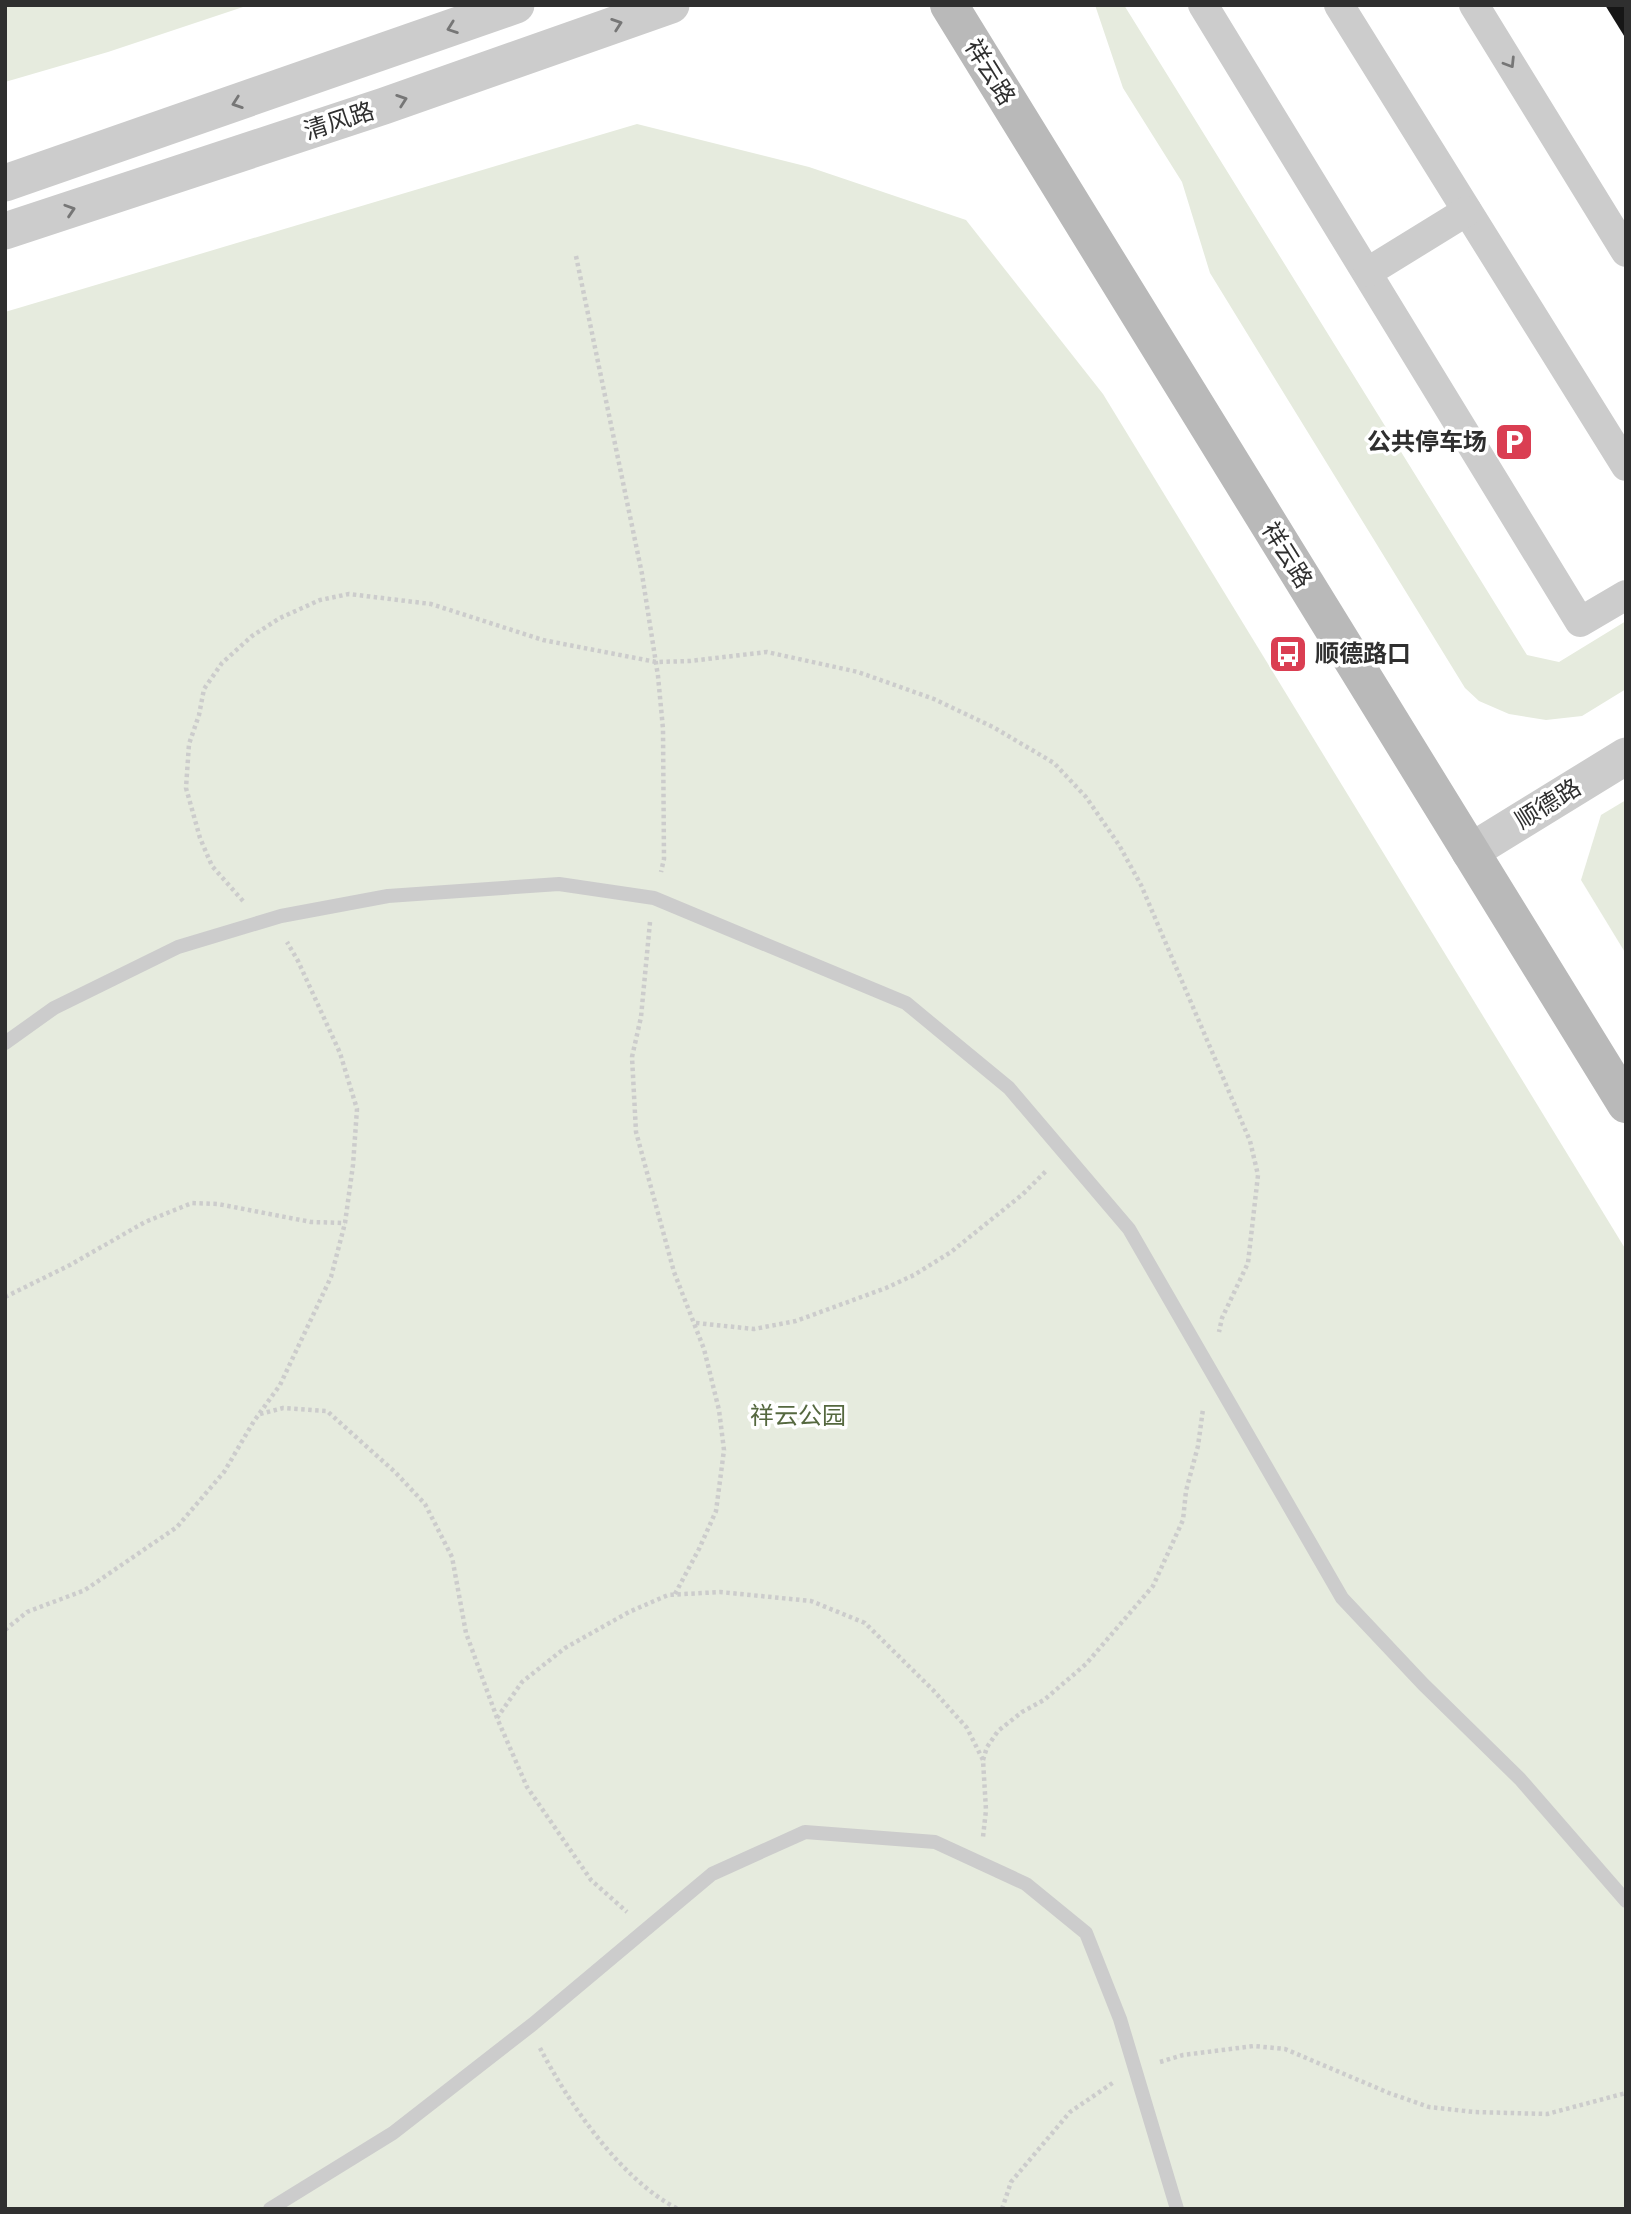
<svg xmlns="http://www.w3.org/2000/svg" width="1631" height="2214" font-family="'Nunito Sans','Noto Sans SC',sans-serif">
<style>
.green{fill:#e6ebde}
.building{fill:#161616}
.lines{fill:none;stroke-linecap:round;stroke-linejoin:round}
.path{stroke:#ccc;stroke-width:4.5;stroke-dasharray:3.5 3.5;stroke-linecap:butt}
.service{stroke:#ccc;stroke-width:14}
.minor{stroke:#ccc;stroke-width:30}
.tertiary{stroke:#ccc;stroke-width:37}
.secondary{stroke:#b9b9b9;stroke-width:38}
.oneway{stroke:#767676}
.labels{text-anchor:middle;stroke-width:7;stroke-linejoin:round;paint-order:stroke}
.street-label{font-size:24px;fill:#2f2f2f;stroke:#fff}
.poi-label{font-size:24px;font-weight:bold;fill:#2f2f2f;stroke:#fff;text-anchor:end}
.park-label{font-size:24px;fill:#55683f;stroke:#fff}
</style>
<rect width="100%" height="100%" fill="#fff"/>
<g class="green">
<path d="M249,5L108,52L5,82L6,5Z"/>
<path d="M1095,5H1124L1527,655L1559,662L1626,621V689L1582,716L1546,720L1509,714L1479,701L1465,688L1210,273L1182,182L1123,88Z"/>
<path d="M637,124L809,167L966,220L1103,394L1626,1250V2209H5V312Z"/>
<path d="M1626,800V954L1581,880L1601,815Z"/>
</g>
<path class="building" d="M1605,5H1626V39Z"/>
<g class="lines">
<g class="path">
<path d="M576,256L642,574L658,676L663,729L664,859L661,872"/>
<path d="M243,901L212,866L200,838L186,788L189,744L199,715L204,689L222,663L252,636L280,618L320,600L349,594L431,604L543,640L656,662L690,661L767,652L858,672L934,699L993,727L1054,763L1086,797L1119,845L1141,885L1250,1141L1258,1175L1248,1263L1222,1318L1219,1332"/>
<path d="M650,922L641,1017L632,1057L636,1132L674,1272L704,1349L719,1410L724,1450L716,1511L699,1549L675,1594"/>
<path d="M5,1297L70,1265L145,1222L192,1203L218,1204L311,1222L345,1223"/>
<path d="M696,1323L754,1329L796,1321L886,1288L914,1275L951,1252L1023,1194L1046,1171"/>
<path d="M260,1414L283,1408L327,1411L395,1472L425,1504L452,1557L466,1633L497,1718L527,1787L591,1880L627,1912"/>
<path d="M5,1630L27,1612L85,1590L177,1527L224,1472L254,1421L280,1385L331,1277L345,1223L353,1165L357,1109L340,1053L298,961L287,942"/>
<path d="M497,1718L522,1682L565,1648L629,1612L668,1595L720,1592L811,1601L865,1623L933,1690L967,1728L983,1760L986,1810L983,1837"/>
<path d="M983,1760L987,1747L998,1731L1022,1712L1044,1700L1086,1664L1153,1586L1183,1520L1186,1491L1198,1446L1203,1409"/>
<path d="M540,2048C569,2104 621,2180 678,2209"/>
<path d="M1160,2062L1183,2055L1254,2046L1285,2049L1389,2093L1429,2107L1474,2112L1547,2114L1626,2093"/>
<path d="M1002,2209L1011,2182L1070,2112L1114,2082"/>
</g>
<g class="service">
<path d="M5,1043L54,1008L178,947L281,916L388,896L559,884L654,898L906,1003L1009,1088L1129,1229L1342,1598L1423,1684L1520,1779L1626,1901"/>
<path d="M270,2209L393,2133L533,2024L712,1874L805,1832L935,1842L1026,1884L1086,1933L1120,2019L1177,2209"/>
</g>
<g class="minor">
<path d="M1203,5L1580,622L1626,595"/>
<path d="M1339,5L1626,466"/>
<path d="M1474,5L1626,252"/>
<path d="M1368,272L1467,211"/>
</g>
<g class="tertiary">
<path d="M5,183L516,5"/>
<path d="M5,231L384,106L671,5"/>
<path d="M1470,852L1626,756"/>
</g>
<path class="secondary" d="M949,5L1626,1104"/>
</g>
<defs><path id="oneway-chevron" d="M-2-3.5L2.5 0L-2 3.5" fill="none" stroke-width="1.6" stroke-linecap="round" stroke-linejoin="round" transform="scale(1.75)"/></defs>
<g class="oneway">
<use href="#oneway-chevron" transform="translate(617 24) rotate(-19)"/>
<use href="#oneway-chevron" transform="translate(452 28) rotate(160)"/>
<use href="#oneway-chevron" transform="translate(1510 63) rotate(58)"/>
<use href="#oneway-chevron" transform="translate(402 100) rotate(-19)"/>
<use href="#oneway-chevron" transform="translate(237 103) rotate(161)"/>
<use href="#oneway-chevron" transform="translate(70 210) rotate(-18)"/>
</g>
<defs>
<symbol id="parking-square" viewBox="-11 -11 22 22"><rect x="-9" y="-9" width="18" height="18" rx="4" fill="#da3e52" stroke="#fff"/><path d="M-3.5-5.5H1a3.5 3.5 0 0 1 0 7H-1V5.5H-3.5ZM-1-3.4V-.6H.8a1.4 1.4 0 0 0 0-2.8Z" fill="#fff"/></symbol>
<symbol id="bus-square" viewBox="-11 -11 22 22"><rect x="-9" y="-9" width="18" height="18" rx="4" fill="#da3e52" stroke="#fff"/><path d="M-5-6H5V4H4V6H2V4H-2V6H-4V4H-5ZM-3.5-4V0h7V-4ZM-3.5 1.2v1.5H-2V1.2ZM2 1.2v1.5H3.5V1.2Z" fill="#fff"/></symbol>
</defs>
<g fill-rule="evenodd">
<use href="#parking-square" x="1492" y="420" width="44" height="44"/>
<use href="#bus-square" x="1266" y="632" width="44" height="44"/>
</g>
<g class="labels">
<g class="street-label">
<text transform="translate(990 72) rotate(58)" y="8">祥云路</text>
<text transform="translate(339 121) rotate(-18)" y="8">清风路</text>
<text transform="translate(1287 555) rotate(58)" y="8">祥云路</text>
<text transform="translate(1548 804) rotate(-32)" y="8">顺德路</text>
</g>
<g class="poi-label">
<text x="1487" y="450">公共停车场</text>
<text x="1315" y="662" text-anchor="start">顺德路口</text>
</g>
<g class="park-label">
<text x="798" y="1424">祥云公园</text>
</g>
</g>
<rect width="1631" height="2214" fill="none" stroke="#2f2f2f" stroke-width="14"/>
</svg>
